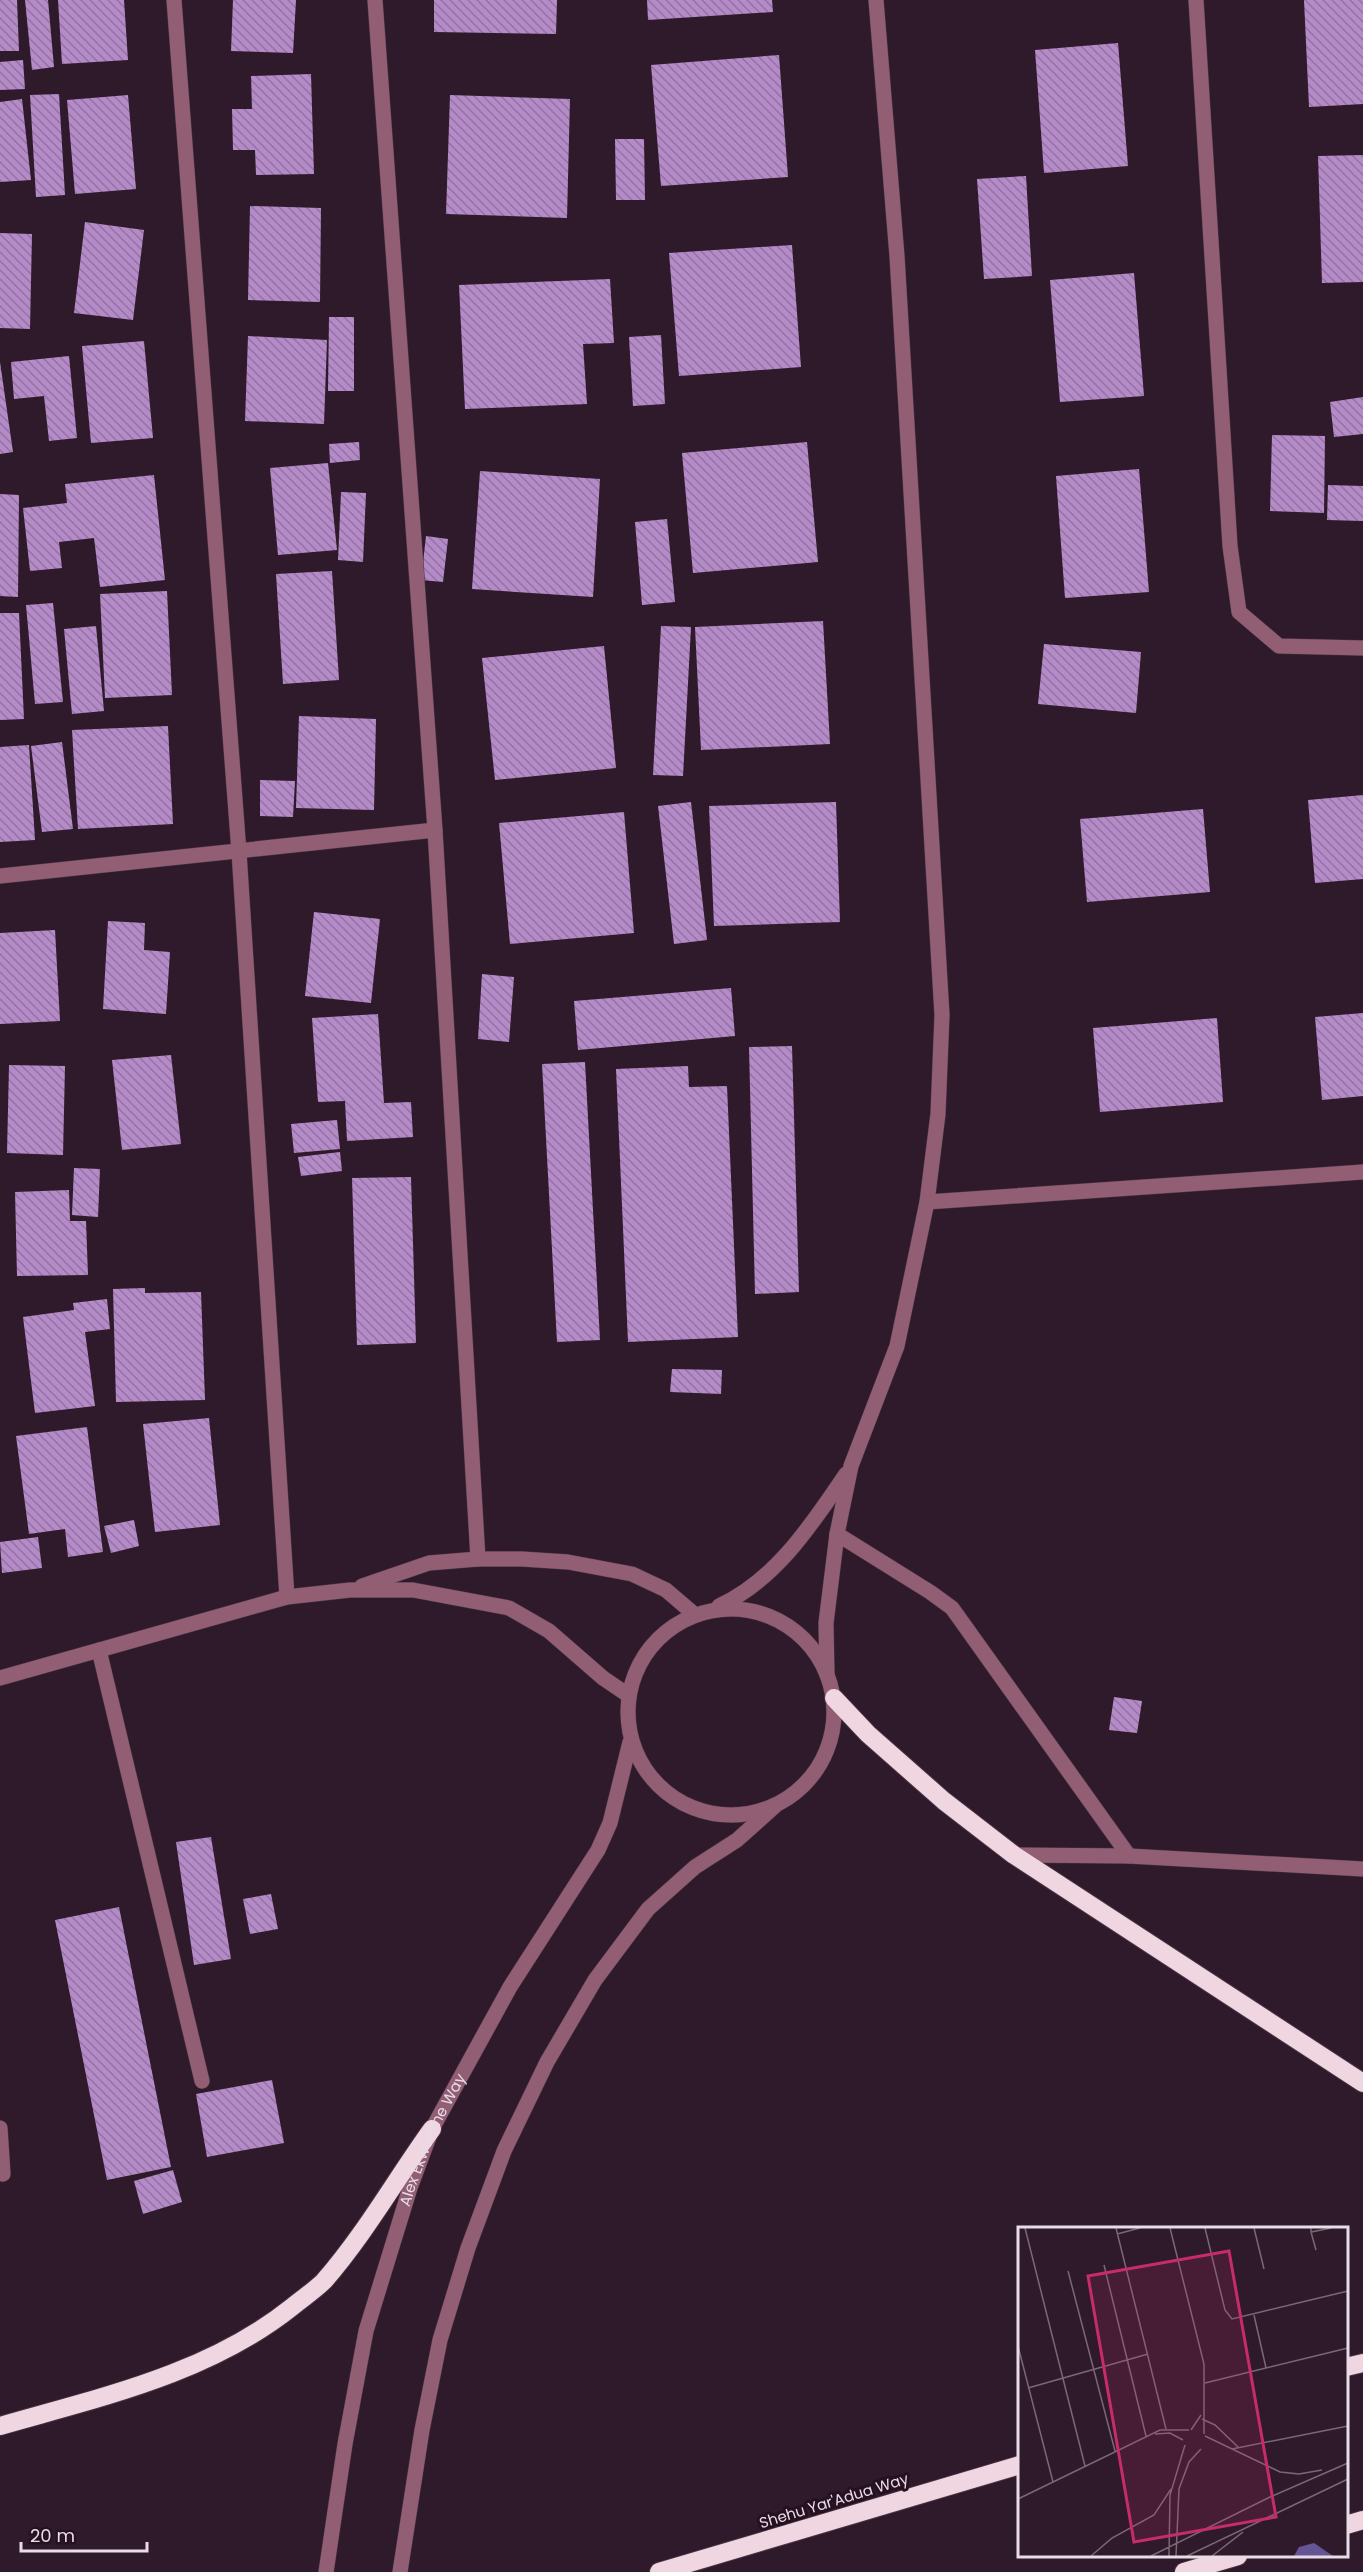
<svg xmlns="http://www.w3.org/2000/svg" width="1363" height="2572" font-family="Poppins,sans-serif">
<style>
.building{fill:url(#building-back-hatch)}
.lines{fill:none;stroke-linecap:round;stroke-linejoin:round}
.minor-casing{stroke:#493545;stroke-width:16}
.highway-casing{stroke:#493545;stroke-width:20}
.minor{stroke:#915e73;stroke-width:15}
.highway{stroke:#f0d6e0;stroke-width:18}
.labels{text-anchor:middle;stroke-width:6;stroke-linejoin:round;paint-order:stroke}
.street-label{font-size:15px;fill:#eadce7;stroke:#251121}
.inset-road{fill:none;stroke:#7a6876;stroke-width:1.5}
.view{fill:#c62c69;fill-opacity:0.15;stroke:#c62c69;stroke-width:3}
.inset-edge{fill:none;stroke:#eadce7;stroke-width:3}
</style>
<defs>
<pattern id="building-back-hatch" width="6" height="6" patternUnits="userSpaceOnUse" patternTransform="scale(1.5)"><rect width="6" height="6" fill="#b48ac8"/><path d="M-1 5l2 2M0 0l6 6M5-1l2 2" fill="none" stroke="#9374a1"/></pattern>
</defs>
<rect width="100%" height="100%" fill="#2f1a2b"/>
<g class="building">
<path d="M0,0H17L19,51H0Z"/>
<path d="M25,0H48L54,67L32,70Z"/>
<path d="M58,0H124L128,60L62,64Z"/>
<path d="M233,0H296L293,53L231,51Z"/>
<path d="M434,0H557L556,34L434,32Z"/>
<path d="M647,0H772L773,12L648,20Z"/>
<path d="M1304,0H1363V104L1309,107Z"/>
<path d="M1118,43L1128,166L1044,173L1035,50Z"/>
<path d="M779,55L788,177L661,186L651,65Z"/>
<path d="M23,60L25,89L0,90V62Z"/>
<path d="M311,74L314,174L256,175L255,150H233L232,109H252L251,76Z"/>
<path d="M59,94L65,195L36,197L30,95Z"/>
<path d="M128,95L136,189L75,194L67,100Z"/>
<path d="M450,95L570,99L567,218L446,214Z"/>
<path d="M22,99L31,180L0,182V102Z"/>
<path d="M615,139H644L645,200H616Z"/>
<path d="M1363,155V282L1322,283L1318,156Z"/>
<path d="M1026,176L1032,276L984,279L977,179Z"/>
<path d="M250,206L321,208L320,302L248,300Z"/>
<path d="M85,222L144,230L133,320L74,313Z"/>
<path d="M0,233L32,234L30,329L0,328Z"/>
<path d="M792,245L801,367L679,376L669,253Z"/>
<path d="M1134,273L1144,396L1060,402L1050,280Z"/>
<path d="M610,279L614,343L583,344L587,404L465,409L459,285Z"/>
<path d="M329,317H354V391H328Z"/>
<path d="M661,335L665,404L633,406L629,337Z"/>
<path d="M248,336L327,340L324,424L245,421Z"/>
<path d="M144,341L153,438L91,443L82,346Z"/>
<path d="M69,356L77,438L49,441L44,396L14,399L11,362Z"/>
<path d="M0,362L13,452L0,454Z"/>
<path d="M1363,397V434L1334,437L1330,402Z"/>
<path d="M1272,435L1325,436L1324,513L1270,511Z"/>
<path d="M359,442L360,460L330,463L329,444Z"/>
<path d="M807,442L818,562L693,573L682,453Z"/>
<path d="M328,463L337,550L278,555L270,468Z"/>
<path d="M1139,469L1149,592L1065,598L1056,476Z"/>
<path d="M480,471L600,479L593,597L472,589Z"/>
<path d="M154,475L165,580L100,587L94,538L59,542L62,568L30,571L23,508L67,503L65,484Z"/>
<path d="M1328,485L1363,486V521L1327,520Z"/>
<path d="M341,492L366,493L363,562L338,560Z"/>
<path d="M0,494L19,495L18,597L0,596Z"/>
<path d="M667,519L675,602L642,605L635,522Z"/>
<path d="M426,536L448,539L443,582L421,580Z"/>
<path d="M332,571L339,680L283,684L276,574Z"/>
<path d="M167,591L172,695L105,698L100,594Z"/>
<path d="M53,603L63,702L35,704L26,605Z"/>
<path d="M0,613H19L24,719L0,720Z"/>
<path d="M823,621L830,744L701,750L695,627Z"/>
<path d="M96,626L104,711L72,714L64,629Z"/>
<path d="M661,626L691,627L683,776L653,775Z"/>
<path d="M1044,644L1141,652L1136,713L1038,704Z"/>
<path d="M604,646L616,768L495,780L482,658Z"/>
<path d="M299,716L376,719L374,810L296,808Z"/>
<path d="M168,726L173,824L78,829L72,730Z"/>
<path d="M62,742L73,829L42,832L31,746Z"/>
<path d="M29,745L35,840L0,842V747Z"/>
<path d="M260,780L295,781L293,817L260,816Z"/>
<path d="M1363,795V879L1315,883L1308,800Z"/>
<path d="M691,802L707,940L674,944L658,806Z"/>
<path d="M836,802L840,922L714,926L709,806Z"/>
<path d="M1203,809L1210,892L1087,902L1080,819Z"/>
<path d="M624,812L634,933L510,944L499,823Z"/>
<path d="M314,912L380,919L371,1003L305,996Z"/>
<path d="M108,921L145,923L144,950L170,952L166,1014L103,1009Z"/>
<path d="M55,930L60,1021L0,1024V933Z"/>
<path d="M482,974L514,977L509,1042L478,1039Z"/>
<path d="M731,988L735,1036L578,1050L574,1001Z"/>
<path d="M1363,1013V1096L1322,1100L1315,1017Z"/>
<path d="M378,1014L384,1103L411,1102L413,1137L347,1141L345,1101L318,1102L312,1018Z"/>
<path d="M1217,1018L1223,1102L1100,1112L1093,1028Z"/>
<path d="M792,1046L799,1292L755,1294L749,1047Z"/>
<path d="M171,1055L181,1144L122,1150L112,1060Z"/>
<path d="M585,1062L600,1340L557,1342L542,1064Z"/>
<path d="M9,1065L65,1066L63,1155L7,1153Z"/>
<path d="M688,1066L689,1087L727,1086L738,1337L628,1342L616,1069Z"/>
<path d="M337,1120L340,1149L294,1153L291,1124Z"/>
<path d="M340,1152L342,1171L301,1176L298,1157Z"/>
<path d="M74,1168L100,1169L98,1217L72,1215Z"/>
<path d="M411,1177L416,1343L357,1345L352,1178Z"/>
<path d="M69,1190L70,1221H86L88,1275L17,1276L15,1192Z"/>
<path d="M145,1288V1293L201,1292L205,1400L116,1402L113,1289Z"/>
<path d="M107,1299L110,1329L85,1332L95,1406L35,1413L23,1317L74,1310L73,1303Z"/>
<path d="M672,1369L722,1370L721,1394L670,1392Z"/>
<path d="M209,1418L220,1525L155,1532L143,1424Z"/>
<path d="M87,1427L103,1552L68,1557L65,1529L29,1534L16,1436Z"/>
<path d="M134,1520L139,1546L111,1553L104,1526Z"/>
<path d="M38,1537L42,1568L2,1573L0,1542Z"/>
<path d="M1114,1697L1142,1701L1137,1733L1109,1730Z"/>
<path d="M211,1837L231,1959L194,1965L176,1842Z"/>
<path d="M271,1894L278,1929L250,1934L243,1899Z"/>
<path d="M119,1907L171,2167L107,2180L55,1920Z"/>
<path d="M272,2080L284,2143L207,2157L196,2094Z"/>
<path d="M173,2170L182,2202L143,2214L134,2181Z"/>
</g>
<g class="lines">
<defs>
<g id="minor">
<path d="M174,0L239,852L287,1597"/>
<path d="M375,0L435,830L478,1559"/>
<path d="M1196,0L1230,546L1239,612L1279,646L1363,648"/>
<path d="M0,876L435,830"/>
<path d="M927,1202L1363,1172"/>
<path d="M837,1534L930,1592L952,1608L1129,1856"/>
<path d="M362,1586L429,1563L478,1559H522L568,1562L632,1574L666,1590L694,1614"/>
<path d="M719,1606C776,1580 812,1524 846,1474"/>
<circle cx="731" cy="1712" r="103"/>
<path d="M99,1650L202,2081"/>
<path d="M827,1675L826,1623L837,1534L851,1466L897,1346L927,1202L938,1114L942,1015L897,256L876,0"/>
<path d="M0,1678L287,1597L350,1590H413L509,1608L549,1631L603,1678L628,1695"/>
<path d="M1014,1855L1129,1856L1363,1869"/>
<path d="M0,2128L3,2174"/>
<path id="s1" d="M326,2572L345,2444L366,2331L410,2188L432,2129L510,1987L598,1850L610,1823L630,1742"/>
<path d="M400,2572L422,2430L440,2340L468,2248L504,2151L547,2062L595,1980L648,1909L695,1867L737,1840L775,1806"/>
</g>
<g id="highway">
<path d="M834,1698L868,1734L944,1801L1014,1855L1363,2083"/>
<path d="M1346,2367L1363,2363"/>
<path d="M0,2426C101,2397 208,2374 292,2307C303,2298 315,2290 324,2281C365,2234 396,2179 432,2129"/>
<path d="M1346,2525L1363,2520"/>
<path d="M659,2572L1020,2465"/>
<path d="M1184,2572L1238,2556"/>
</g>
</defs>
<use href="#minor" class="minor-casing"/>
<use href="#highway" class="highway-casing"/>
<use href="#minor" class="minor"/>
<use href="#highway" class="highway"/>
</g>
<g class="labels">
<g class="street-label">
<text dy="5" stroke="none"><textPath href="#s1" startOffset="447">Alex Ekwueme Way</textPath></text>
<text transform="translate(834 2501) rotate(-17)" y="5">Shehu Yar'Adua Way</text>
</g>
</g>
<g transform="translate(1018 2227)">
<rect width="330" height="330" fill="#2f1a2b"/>
<path d="M296,316L315,329H276L281,320Z" fill="#665595"/>
<path class="inset-road" d="M7,1L67,239M98,1L148,202M152,1L186,137V207M187,1L207,83L214,92L330,64M236,1L246,42M293,1V5L313,1M293,5L298,23M99,7L122,1M86,38L128,209M50,44L97,224M236,88L248,141M0,119L35,255M187,156L330,121M10,161L130,127M184,192L197,198L220,220M173,203L183,188M137,207L152,206L165,213M187,209L262,245L281,247L304,243M214,222L330,199M0,272L142,203H171M73,329L94,311L136,288L153,262M133,329L252,270L330,236M151,329L152,268L167,218M158,329L161,262L171,235L183,222M169,329L330,252M194,329L225,305"/>
<path class="view" d="M211,24L258,290L116,315L70,49Z"/>
<rect width="330" height="330" class="inset-edge"/>
</g>
<path d="M21 2542v9h126v-9" fill="none" stroke="#eadce7" stroke-width="3"/>
<text x="30" y="2542" font-size="18" fill="#eadce7" stroke="#251121" stroke-width="4.5" paint-order="stroke">20 m</text>
</svg>
